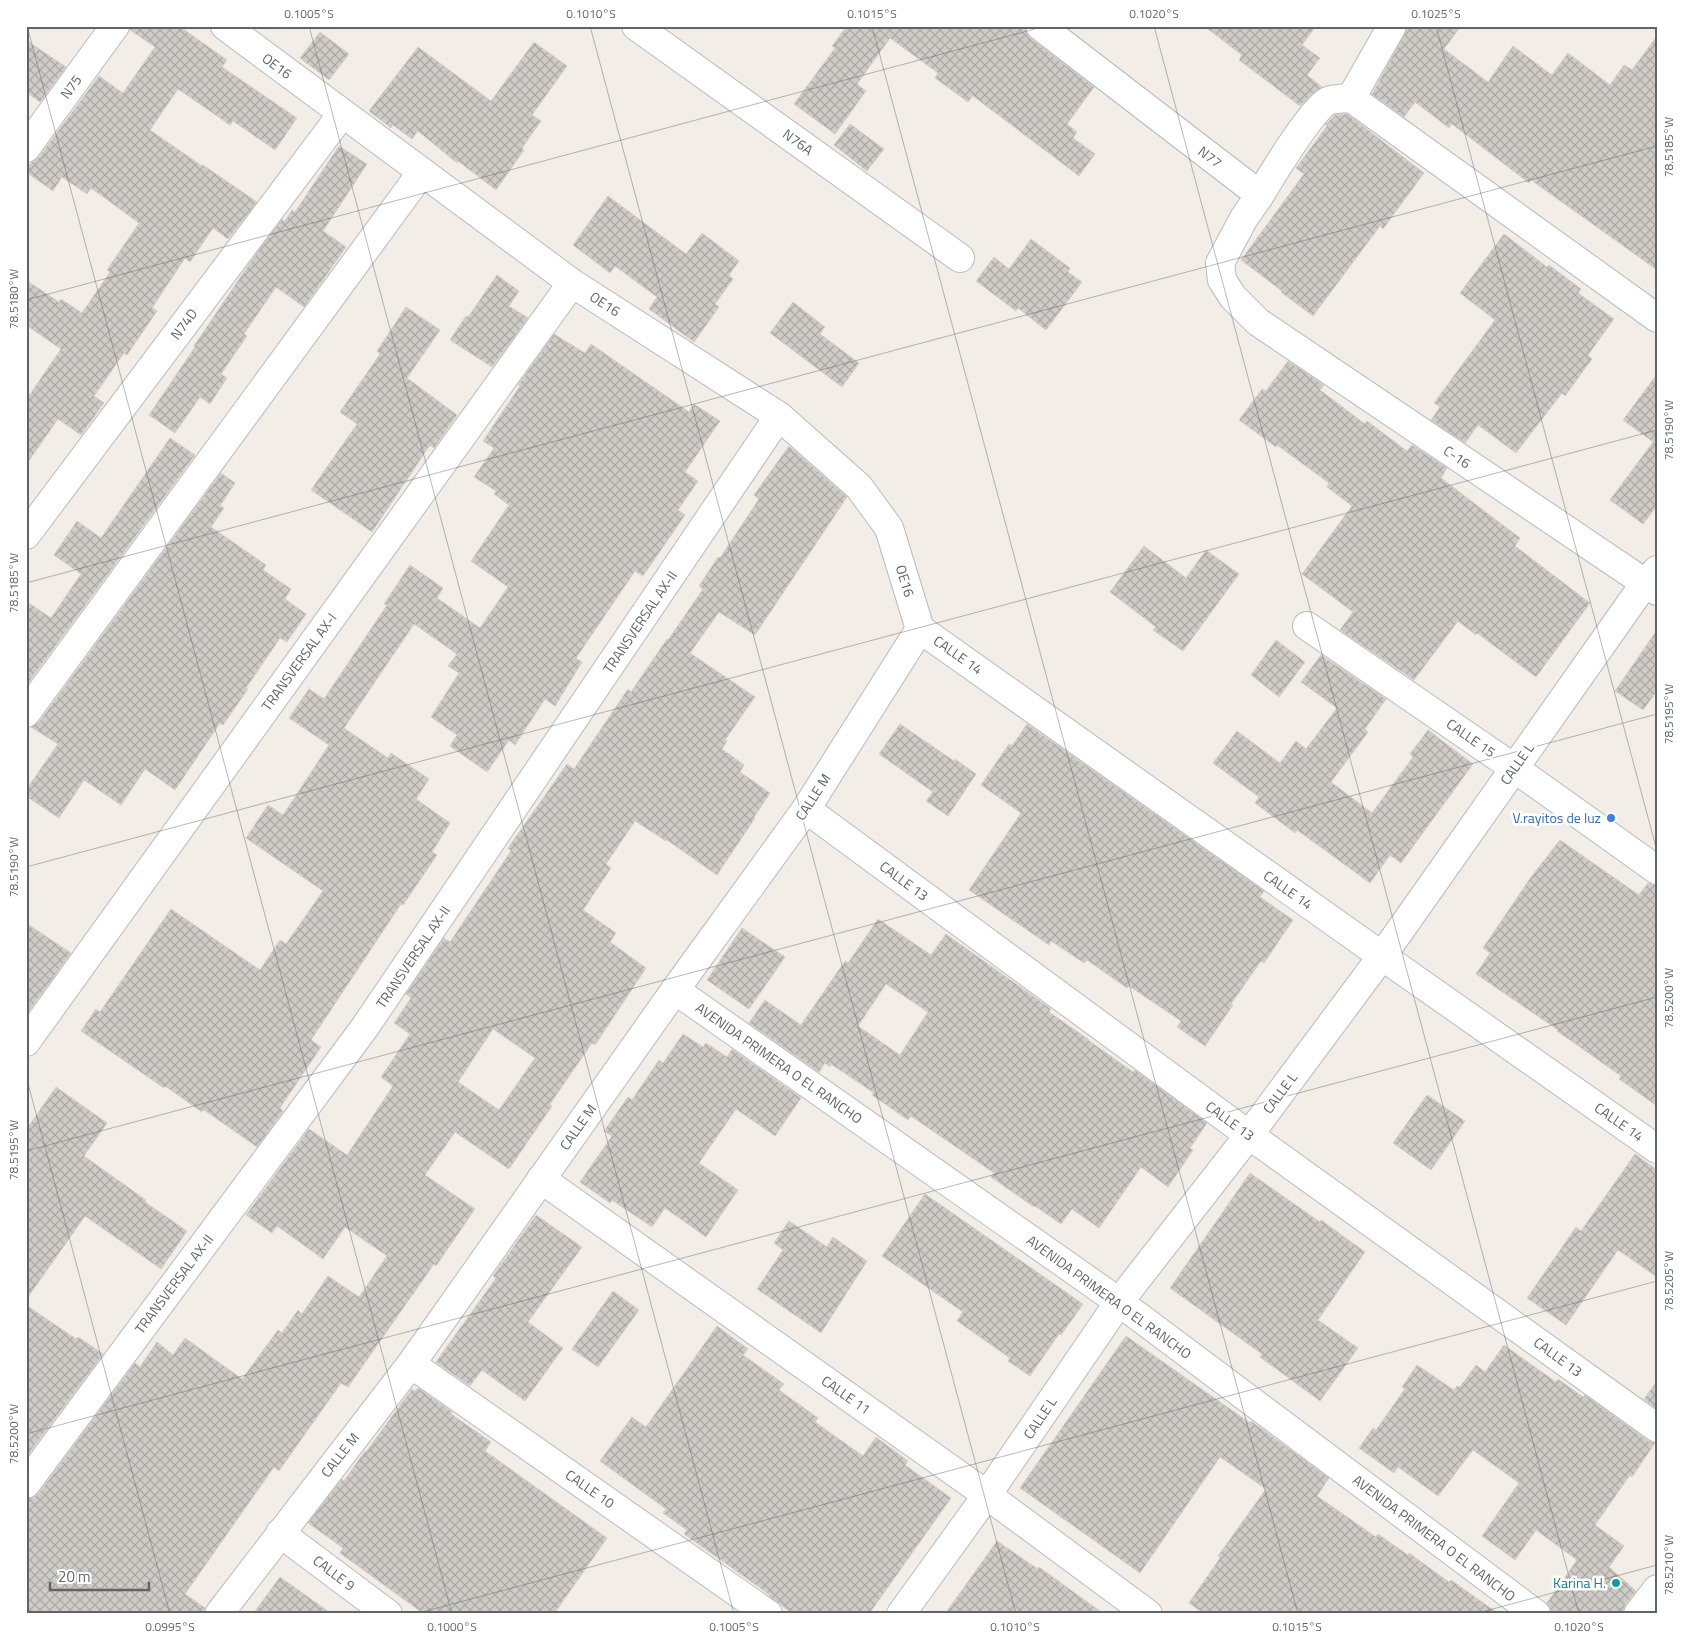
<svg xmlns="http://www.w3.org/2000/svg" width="1683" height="1640" font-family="'Titillium Web',sans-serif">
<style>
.building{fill:url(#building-cross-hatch);stroke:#d7cfc5;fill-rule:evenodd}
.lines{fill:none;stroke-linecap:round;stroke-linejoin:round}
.street-casing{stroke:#b7bbbe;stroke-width:30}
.street{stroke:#fff;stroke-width:28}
.ticks{fill:none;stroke:#5e6468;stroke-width:1;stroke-opacity:0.45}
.shop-dot{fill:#3f7fe0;stroke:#fff;stroke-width:2}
.culture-dot{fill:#0f9aa8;stroke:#fff;stroke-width:2}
.labels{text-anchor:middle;stroke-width:5;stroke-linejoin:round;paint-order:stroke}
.street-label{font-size:14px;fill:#5e6468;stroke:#fff}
.shop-label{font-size:14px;fill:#366cbe;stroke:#fff;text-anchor:end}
.culture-label{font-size:14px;fill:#0d838f;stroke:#fff;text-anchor:end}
.neatline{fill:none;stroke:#5e6468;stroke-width:2}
.ticks-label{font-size:12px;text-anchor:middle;fill:#5e6468}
</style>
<defs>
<pattern id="building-cross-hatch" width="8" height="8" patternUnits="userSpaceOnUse" patternTransform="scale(1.25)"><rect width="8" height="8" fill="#cfcbc6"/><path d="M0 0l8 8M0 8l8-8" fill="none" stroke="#aba8a5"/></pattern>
</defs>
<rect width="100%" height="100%" fill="#f2eee7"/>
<g class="building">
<path d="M130,26H179L227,60L222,67L297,118L275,150L233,121L230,125L178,89L150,130L202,166L203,165L257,202L228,239L213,228L190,262L185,258L152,308L157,311L127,355L124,353L94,396L104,403L81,435L58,419L26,465V400L61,349L26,325V280L59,302L61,299L82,313L110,272L107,270L139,223L91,188L87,194L62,177L53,191L26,172V170L31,163L39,157L99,76L123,93L155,47L130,30Z"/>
<path d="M847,26H1025L1026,32L1030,38L1094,87L1067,124L1077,132L1073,138L1095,154L1079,176L973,96L968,102L935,78L938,73L890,38L857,84L866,91L835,134L794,104L835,48L832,46Z"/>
<path d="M1204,26H1316L1302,45L1320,58L1307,75L1322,87L1312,94L1300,106L1239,60L1242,55Z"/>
<path d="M1409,26H1461L1444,49L1488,82L1513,46L1552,75L1568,53L1610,85L1624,65L1632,70L1657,36V270L1531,180L1529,183L1452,124L1449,128L1415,102L1404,117L1372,94Z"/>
<path d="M320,32L349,54L329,80L300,58Z"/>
<path d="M26,40L66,67L40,102L26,92Z"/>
<path d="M534,42L567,66L532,115L541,121L522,148L524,150L496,190L458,161L457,163L418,131L412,139L393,125L391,128L369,111L418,47L491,101Z"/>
<path d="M1347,114L1424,173L1383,229L1380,226L1313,316L1281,292L1282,291L1241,260L1304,174L1296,168L1327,126L1325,125L1335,115Z"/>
<path d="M850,124L884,149L867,171L834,145Z"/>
<path d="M339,146L367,164L323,231L346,247L304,307L276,287L244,334L247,336L221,374L227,378L210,404L200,397L175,433L149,415L195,347L194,346L254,257L282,219L285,221L292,210L295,212Z"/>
<path d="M608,196L686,254L702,233L739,261L729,275L733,279L715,304L719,307L694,342L649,309L657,297L615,266L610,273L573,245Z"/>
<path d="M1504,234L1547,267L1549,265L1581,289L1578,293L1614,319L1588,355L1592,359L1565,396L1562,393L1516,453L1478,425L1465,443L1431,420L1440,407L1434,403L1495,320L1460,293Z"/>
<path d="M1031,239L1070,268L1068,272L1082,282L1046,330L1018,308L1016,311L976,281L994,257L1009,269Z"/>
<path d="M497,275L519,291L509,306L528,318L492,367L450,340L466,316L468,317Z"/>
<path d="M793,302L825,327L820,334L859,363L842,387L770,333Z"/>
<path d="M406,307L440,330L407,378L457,415L434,448L430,445L372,532L311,490L357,424L340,412L380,354L377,351Z"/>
<path d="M554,334L585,353L591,344L689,412L694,404L720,421L685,472L698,481L678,510L685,515L643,576L635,571L576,658L582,662L555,706L545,699L515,745L509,740L487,772L450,746L457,735L431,717L459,673L448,666L457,654L414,624L344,728L388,758L391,753L429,779L416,799L450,823L432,852L437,855L403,905L401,904L311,1040L321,1047L280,1108L283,1111L257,1147L204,1110L202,1112L165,1086L164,1088L81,1031L96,1009L100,1012L171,909L260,970L280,940L286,944L323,891L246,838L268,805L283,815L329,745L289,718L309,689L324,699L387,605L384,604L410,565L443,588L437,598L480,628L508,587L471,561L509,505L494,494L496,491L474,477L494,448L483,441L520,386L518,385Z"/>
<path d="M1288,361L1324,385L1320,390L1365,424L1367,421L1407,451L1412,445L1447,468L1441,478L1520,538L1515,546L1590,603L1536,677L1477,633L1476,635L1458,621L1414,680L1340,630L1353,612L1302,574L1352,506L1327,487L1329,483L1277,445L1276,447L1239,420L1262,389L1266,391Z"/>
<path d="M1657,374V506L1643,524L1610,500L1653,442L1623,420Z"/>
<path d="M170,438L195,455L26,686V601L51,618L81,574L54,555L77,521L101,538Z"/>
<path d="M789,446L847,497L755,635L719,612L690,653L755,697L725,740L727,741L722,749L744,765L740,772L770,793L754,817L755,818L717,875L667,840L666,841L635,821L606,864L611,868L583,910L616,933L610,942L646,968L595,1045L592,1043L550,1104L552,1106L509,1169L455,1132L425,1175L475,1209L436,1266L434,1264L348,1387L341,1383L279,1471L274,1467L185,1594L205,1608L204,1614H26V1499L33,1498L39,1493L135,1363L140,1367L157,1342L173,1355L185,1338L242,1379L278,1330L282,1333L298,1310L302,1314L328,1276L359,1297L387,1256L345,1227L323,1259L277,1226L272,1233L246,1215L309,1129L347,1155L393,1086L381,1077L410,1034L394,1023L411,998L406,994L444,938L450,942L511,851L508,848L567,764L574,769L628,689L631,692L667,639L668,640L703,589L699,586L718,557L720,558L759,499L754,495ZM493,1029L535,1058L499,1110L458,1082Z"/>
<path d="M221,473L235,483L220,506L224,508L211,527L266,565L263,570L291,589L285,599L306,614L287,642L280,638L246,688L248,689L223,725L220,723L175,790L145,769L121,805L84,780L59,818L26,796V790L58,744L31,727L39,722Z"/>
<path d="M1144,546L1186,578L1206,550L1239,574L1183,651L1153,630L1156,627L1110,592Z"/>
<path d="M1657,630V691L1643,710L1615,691Z"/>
<path d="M1276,640L1305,662L1279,697L1251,675Z"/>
<path d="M1321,655L1386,699L1365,729L1368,732L1331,782L1372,813L1413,757L1410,754L1428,730L1473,764L1401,863L1390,855L1370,883L1297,830L1295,833L1255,803L1259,797L1213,763L1237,731L1280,763L1296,741L1306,749L1337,708L1301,682Z"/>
<path d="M900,724L954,761L955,759L976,774L948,816L926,801L933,792L879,754Z"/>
<path d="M1027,724L1264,891L1260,897L1293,920L1264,963L1261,961L1231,1004L1233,1005L1205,1046L1177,1027L1181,1021L1129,986L1127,988L1087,960L1084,963L1051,941L1049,945L969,890L1021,813L981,785L1009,744L1012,746Z"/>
<path d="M1560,840L1639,895L1648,883L1657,885V1106L1619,1079L1621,1076L1557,1031L1558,1030L1476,974L1490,953L1483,948L1531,877Z"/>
<path d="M878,919L931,955L946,934L1051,1009L1049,1012L1088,1039V1040L1133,1072L1135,1070L1207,1123L1190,1148L1193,1150L1168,1187L1141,1167L1099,1228L1072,1209L1061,1224L1035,1206L1034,1207L991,1177L994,1173L911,1116L908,1120L872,1095L874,1093L831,1064L830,1067L825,1063L819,1072L749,1023L765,1000L801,1025L845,961L848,963ZM886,984L928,1012L900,1055L858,1026Z"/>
<path d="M26,923L71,953L26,1015Z"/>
<path d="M742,928L785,957L749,1009L707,980Z"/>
<path d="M683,1034L703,1047L706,1043L727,1057L732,1049L801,1098L775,1136L736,1109L699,1163L738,1190L706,1237L665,1208L652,1227L612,1200L610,1203L580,1182L612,1136L604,1131L628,1097L632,1100L659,1060L663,1063Z"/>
<path d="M56,1087L107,1123L84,1156L146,1200L145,1202L187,1231L161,1269L85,1216L26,1300V1130Z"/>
<path d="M1427,1095L1465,1121L1431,1170L1393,1143Z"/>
<path d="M1635,1154L1657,1170V1277L1618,1250L1566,1325L1527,1298L1576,1227L1581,1231Z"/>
<path d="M1250,1173L1320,1222L1321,1220L1365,1252L1318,1320L1358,1348L1320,1401L1260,1357L1262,1354L1170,1288Z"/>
<path d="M925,1194L1083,1304L1061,1335L1059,1334L1030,1376L1008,1361L1010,1358L957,1321L963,1312L882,1256Z"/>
<path d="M536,1215L582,1247L528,1322L563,1348L525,1401L482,1370L470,1386L436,1362L496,1278L493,1276Z"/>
<path d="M789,1221L827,1247L833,1237L867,1261L821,1333L757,1289L783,1250L774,1243Z"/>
<path d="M613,1291L639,1310L598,1367L572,1349Z"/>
<path d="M26,1305L76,1339L78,1337L103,1354L26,1457Z"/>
<path d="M717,1326L748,1349L743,1355L784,1384L779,1390L818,1418L815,1422L863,1456L876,1437L908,1461L905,1465L951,1498L869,1614H793L769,1596L770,1595L684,1534L687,1530L663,1513L666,1509L600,1461L632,1417L646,1427Z"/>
<path d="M1126,1336L1250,1423L1251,1421L1329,1478L1317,1496L1376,1537L1378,1534L1408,1555L1409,1553L1449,1582L1451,1580L1499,1614H1204L1189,1603L1220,1558L1218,1556L1266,1489L1220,1457L1140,1573L1020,1488Z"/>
<path d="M1504,1345L1556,1382L1558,1379L1583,1397L1585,1395L1648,1441L1655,1443L1632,1477L1630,1475L1595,1525L1624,1546L1609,1567L1636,1591L1625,1605L1623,1614H1551L1550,1608L1547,1603L1577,1560L1536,1530L1515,1560L1482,1536L1519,1483L1473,1450L1438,1496L1398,1467L1394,1473L1359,1448L1373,1428L1376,1430L1405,1389L1402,1387L1417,1365L1454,1390L1457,1386L1460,1387L1476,1365L1485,1372Z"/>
<path d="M1657,1381V1409L1644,1399Z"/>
<path d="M418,1388L452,1412L451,1414L491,1442L485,1451L607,1538L554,1614H424L340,1553L343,1548L308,1523L342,1479L344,1481L365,1451L366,1452L412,1389L415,1391Z"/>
<path d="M997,1541L1038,1569L1039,1567L1104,1614H945Z"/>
<path d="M280,1577L332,1614H253Z"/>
</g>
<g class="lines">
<defs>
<g id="street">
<path d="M225,26L572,283L779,416L859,487L889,528L920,629"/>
<path d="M636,26L960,258"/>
<path d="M1040,26L1260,195L1244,218L1220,263L1222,280L1233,297L1258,322L1657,591"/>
<path d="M1351,98L1392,26"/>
<path d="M26,148L115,26"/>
<path d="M1260,195C1270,178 1313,107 1328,101C1335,98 1343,99 1351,98L1657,318"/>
<path d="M26,535L342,114"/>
<path d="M1307,626L1514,768L1657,870"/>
<path d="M920,629L1382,956L1657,1149"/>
<path d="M26,713L422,172"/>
<path d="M806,809L1249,1135L1657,1428"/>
<path d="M675,990L1119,1302L1536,1614"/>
<path d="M26,1042L572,283"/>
<path d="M541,1179L987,1495L1148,1614"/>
<path d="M411,1364L768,1614"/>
<path d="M26,1484L365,1027L779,416"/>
<path d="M280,1533L388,1614"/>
<path d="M219,1614L411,1364L675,990L806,809L920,629"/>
<path d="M901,1614L987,1495L1119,1302L1249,1135L1382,956L1645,583L1657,570"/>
<path d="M1638,1614L1657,1589"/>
</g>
</defs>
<use href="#street" class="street-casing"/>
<use href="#street" class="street"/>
</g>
<path class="ticks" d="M27,26L452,1614M309,26L734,1614M590,26L1016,1614M872,26L1298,1614M1154,26L1579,1614M1436,26L1657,851M26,300L1046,26M26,583L1657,146M26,867L1657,430M26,1076L170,1614M26,1151L1657,714M26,1434L1657,997M415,1614L1657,1281M1474,1614L1657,1565"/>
<circle class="shop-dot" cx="1611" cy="818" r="5"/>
<circle class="culture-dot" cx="1616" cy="1583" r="5"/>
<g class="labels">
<g class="street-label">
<text transform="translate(277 66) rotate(37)" y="5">OE16</text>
<text transform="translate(71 87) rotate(-54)" y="5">N75</text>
<text transform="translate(798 142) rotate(36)" y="5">N76A</text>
<text transform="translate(1210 157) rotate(38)" y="5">N77</text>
<text transform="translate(605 304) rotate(33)" y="5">OE16</text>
<text transform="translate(184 324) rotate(-53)" y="5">N74D</text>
<text transform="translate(1457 457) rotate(34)" y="5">C-16</text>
<text transform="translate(905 581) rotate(73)" y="5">OE16</text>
<text transform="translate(640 622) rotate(-56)" y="5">TRANSVERSAL AX-II</text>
<text transform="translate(958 655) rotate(35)" y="5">CALLE 14</text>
<text transform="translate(299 662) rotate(-54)" y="5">TRANSVERSAL AX-I</text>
<text transform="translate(1471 738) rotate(35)" y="5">CALLE 15</text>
<text transform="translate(1517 764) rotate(-55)" y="5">CALLE L</text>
<text transform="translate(813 797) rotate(-57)" y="5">CALLE M</text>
<text transform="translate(904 881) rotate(36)" y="5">CALLE 13</text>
<text transform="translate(1288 890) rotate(35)" y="5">CALLE 14</text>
<text transform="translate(413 957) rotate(-56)" y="5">TRANSVERSAL AX-II</text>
<text transform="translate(779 1063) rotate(35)" y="5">AVENIDA PRIMERA O EL RANCHO</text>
<text transform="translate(1280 1093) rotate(-53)" y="5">CALLE L</text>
<text transform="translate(1230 1121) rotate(36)" y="5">CALLE 13</text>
<text transform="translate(1619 1122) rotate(35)" y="5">CALLE 14</text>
<text transform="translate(578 1127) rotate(-55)" y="5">CALLE M</text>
<text transform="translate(174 1284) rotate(-53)" y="5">TRANSVERSAL AX-II</text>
<text transform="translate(1109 1297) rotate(36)" y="5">AVENIDA PRIMERA O EL RANCHO</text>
<text transform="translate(1558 1357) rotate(36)" y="5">CALLE 13</text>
<text transform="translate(846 1395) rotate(35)" y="5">CALLE 11</text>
<text transform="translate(1040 1418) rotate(-56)" y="5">CALLE L</text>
<text transform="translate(340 1455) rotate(-52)" y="5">CALLE M</text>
<text transform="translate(590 1489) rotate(35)" y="5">CALLE 10</text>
<text transform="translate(1434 1538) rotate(37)" y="5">AVENIDA PRIMERA O EL RANCHO</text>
<text transform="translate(334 1573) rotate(37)" y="5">CALLE 9</text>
</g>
<g class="shop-label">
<text x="1601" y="823">V.rayitos de luz</text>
</g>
<g class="culture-label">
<text x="1606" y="1588">Karina H.</text>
</g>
</g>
<rect width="1683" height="1640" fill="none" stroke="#ffffff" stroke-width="55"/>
<path d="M50 1582v8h99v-8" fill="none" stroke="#5e6468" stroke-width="2.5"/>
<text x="58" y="1582" font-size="15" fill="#5e6468" stroke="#ffffff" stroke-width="4" paint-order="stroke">20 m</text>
<rect x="28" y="28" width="1628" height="1584" class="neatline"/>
<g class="ticks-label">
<text x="309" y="18">0.1005°S</text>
<text x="591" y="18">0.1010°S</text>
<text x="872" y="18">0.1015°S</text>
<text x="1154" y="18">0.1020°S</text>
<text x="1436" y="18">0.1025°S</text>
<text transform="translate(1669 147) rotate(-90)" y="4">78.5185°W</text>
<text transform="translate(14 299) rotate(-90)" y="4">78.5180°W</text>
<text transform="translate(1669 430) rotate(-90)" y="4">78.5190°W</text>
<text transform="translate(14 583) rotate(-90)" y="4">78.5185°W</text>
<text transform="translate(1669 714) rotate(-90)" y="4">78.5195°W</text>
<text transform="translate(14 867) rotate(-90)" y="4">78.5190°W</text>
<text transform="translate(1669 998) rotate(-90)" y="4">78.5200°W</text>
<text transform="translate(14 1150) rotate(-90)" y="4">78.5195°W</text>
<text transform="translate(1669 1281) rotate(-90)" y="4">78.5205°W</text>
<text transform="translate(14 1434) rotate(-90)" y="4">78.5200°W</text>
<text transform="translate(1669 1565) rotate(-90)" y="4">78.5210°W</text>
<text x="170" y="1631">0.0995°S</text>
<text x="452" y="1631">0.1000°S</text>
<text x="734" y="1631">0.1005°S</text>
<text x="1015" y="1631">0.1010°S</text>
<text x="1297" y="1631">0.1015°S</text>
<text x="1579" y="1631">0.1020°S</text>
</g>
</svg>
